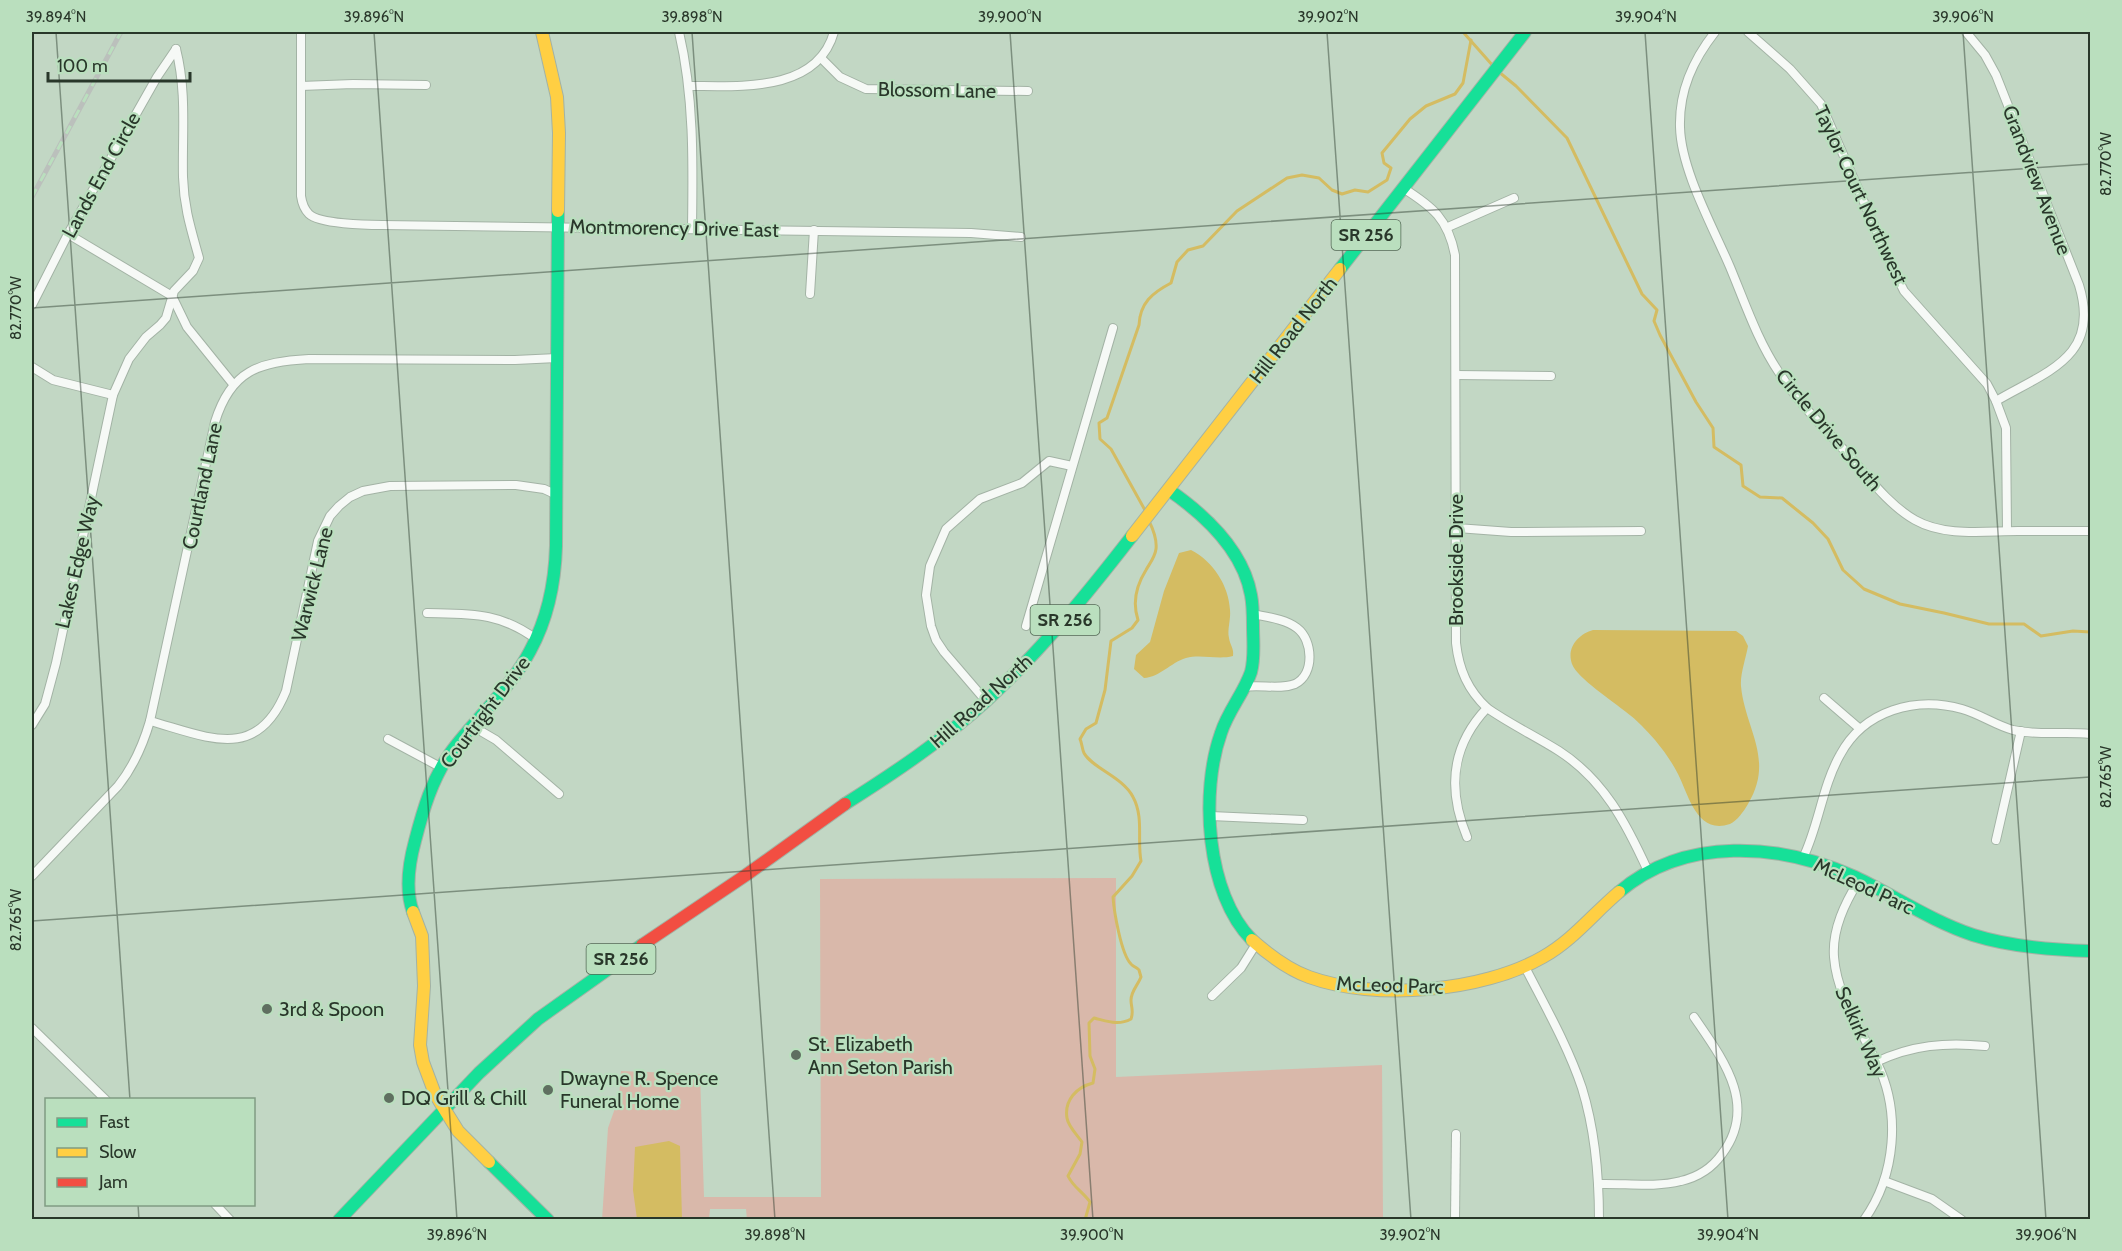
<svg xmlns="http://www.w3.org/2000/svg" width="2122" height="1251" font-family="Cabin,sans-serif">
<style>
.green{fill:#d9b8aa}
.water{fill:#d4bc62}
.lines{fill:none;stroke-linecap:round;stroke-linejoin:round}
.stream{stroke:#d4bc62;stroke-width:3}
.street-casing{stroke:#a3b3a5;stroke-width:10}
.fast-casing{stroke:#a3b3a5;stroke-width:14}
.slow-casing{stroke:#a3b3a5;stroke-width:14}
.jam-casing{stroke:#a3b3a5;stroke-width:14}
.street{stroke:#f6f9f6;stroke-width:8}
.fast{stroke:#16e098;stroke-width:12}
.slow{stroke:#ffcf43;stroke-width:12}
.jam{stroke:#f24e42;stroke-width:12}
.rail-casing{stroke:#bbc0bc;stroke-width:5}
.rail{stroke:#badfbe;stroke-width:3;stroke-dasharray:9;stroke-linecap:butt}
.ticks{fill:none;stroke:#29372a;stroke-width:1.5;stroke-opacity:0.45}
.poi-dot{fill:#5f6f60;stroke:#badfbe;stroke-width:2}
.labels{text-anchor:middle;stroke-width:4.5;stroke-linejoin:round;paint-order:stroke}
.shield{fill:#badfbe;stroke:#546956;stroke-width:1.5}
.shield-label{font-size:18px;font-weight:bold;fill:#29372a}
.street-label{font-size:20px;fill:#29372a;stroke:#badfbe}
.poi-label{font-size:20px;fill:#29372a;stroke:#badfbe;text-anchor:start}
.neatline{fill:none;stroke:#29372a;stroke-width:2}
.ticks-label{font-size:15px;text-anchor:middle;fill:#29372a}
</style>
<rect width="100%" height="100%" fill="#c2d7c4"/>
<path class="green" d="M1116,878V1077L1382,1065L1383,1219L747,1220L746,1209H710L709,1219L602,1220L608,1128L619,1097L621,1071L700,1074L704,1197H821L820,879Z"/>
<g class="water">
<path d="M1191,550C1213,561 1229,586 1230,610C1231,619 1227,630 1229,638C1230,645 1234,648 1233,656C1218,660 1201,654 1186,658C1170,663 1160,677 1144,678L1134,669L1136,655L1150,642L1164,591L1179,553Z"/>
<path d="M1593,630L1736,631L1743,636L1748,646C1746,658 1740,674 1741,686C1745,729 1775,759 1748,804C1744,811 1737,821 1730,824C1697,835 1689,796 1678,774C1672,762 1664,751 1655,740C1646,730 1637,720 1626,712C1614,702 1577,678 1572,664C1566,647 1579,634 1593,630Z"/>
<path d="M669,1141L680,1146L682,1219H637L633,1190L635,1147Z"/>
</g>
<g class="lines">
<g class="stream">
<path d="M1463,32L1494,67"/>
<path d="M1499,72L1516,86L1567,138L1642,294L1657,310L1654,321L1660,335L1696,402L1713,428L1714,447L1741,465L1743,486L1760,497L1782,498L1813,523L1828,539L1843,570L1864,589L1900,604L1944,613L1989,624H2024L2041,636L2073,631L2090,632"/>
<path d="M1146,512L1111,449L1100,439L1099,423L1107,418L1139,325C1140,303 1152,293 1171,283L1177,262L1188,250L1203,246L1237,211L1287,178L1302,175L1319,178L1332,190L1342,194L1355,190L1368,192L1387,180L1391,168L1384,163L1382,153L1410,119L1426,106L1455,94L1463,83L1471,40"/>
<path d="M1085,1220L1090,1202C1083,1192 1073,1187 1068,1176L1080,1154L1082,1142C1077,1135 1068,1126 1067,1118C1064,1100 1077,1087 1093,1083L1095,1069L1090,1056L1089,1023L1094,1018C1107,1021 1118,1026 1131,1019C1134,1011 1131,1007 1131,1000C1131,991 1138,985 1141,977L1139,970C1139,969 1131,965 1131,964C1121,954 1114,911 1113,897L1132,876L1141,861C1137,840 1144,817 1133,797C1123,777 1092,768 1084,753C1082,749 1082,743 1080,739L1086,729L1096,723L1105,690L1111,641L1132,628L1138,620C1132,602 1136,586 1146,570C1150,563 1155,557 1156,549C1157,540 1153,529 1149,521"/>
</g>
<defs>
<g id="street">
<path d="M301,32V196C302,203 304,209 309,214C319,224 367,225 382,225L971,233L1021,237"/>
<path d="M679,32C694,96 693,162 692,228"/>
<path d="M1715,32C1693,60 1679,90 1680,127C1681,170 1713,227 1730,267C1745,303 1758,342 1780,374C1798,402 1822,426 1844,450C1866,474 1887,504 1915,520C1945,537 1985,531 2018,531C2042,531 2066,531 2090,531"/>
<path d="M1748,32L1790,69L1821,104L1895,273L1904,291L1987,384L1996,401L2006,428L2007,531"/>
<path d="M1966,32L1985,55L1996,75L2079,285C2101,357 2047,371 1996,401"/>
<path d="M821,58L840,77L866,89L1028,91"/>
<path d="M301,86L353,84L426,85"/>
<path d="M689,86C739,86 817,93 834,32"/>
<path d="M1403,188C1433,207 1448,219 1455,255L1456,643C1459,670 1468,690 1487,708C1510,724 1535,736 1559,751C1604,780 1626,823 1648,871"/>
<path d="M1448,227L1514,198"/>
<path d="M68,234L172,296L187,327L233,384"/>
<path d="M810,294L814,230"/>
<path d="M32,305L68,234L157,77L176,49"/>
<path d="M32,367L53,380L113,395"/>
<path d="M1456,375L1551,376"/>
<path d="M1457,528L1511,532L1641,531"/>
<path d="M427,613C471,614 499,612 536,639"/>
<path d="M1026,626L1113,328"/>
<path d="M1244,687C1260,684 1280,690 1295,684C1315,674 1313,640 1297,628C1285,619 1267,617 1253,614"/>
<path d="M1824,698L1860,729"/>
<path d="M986,701L944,652L936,640L931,626L926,595L930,566L946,529L980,499L1022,483L1049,461L1072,466"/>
<path d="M150,721C208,737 257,763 286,691L318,541L330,516L339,506L350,497L363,491L390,486L516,485L544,489L557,495"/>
<path d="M32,725L45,704L56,663L113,395L129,359L146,337L160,325L166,318L174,291L193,271L199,258C191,229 184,208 183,177C182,134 187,92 176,49"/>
<path d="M472,726L496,740L559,794"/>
<path d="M388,739L442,768"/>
<path d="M1211,816L1303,820"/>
<path d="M1467,837C1447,789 1451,746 1487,708"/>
<path d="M1996,840L2021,731"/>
<path d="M1803,858C1819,825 1822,787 1840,755C1864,710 1916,696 1962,709C1980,714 1995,725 2013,730C2039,736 2065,731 2090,734"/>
<path d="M32,876L118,786C134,766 143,745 150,721L215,422C231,370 259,362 309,359L515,360L557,358"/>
<path d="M1859,880C1845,903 1832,929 1834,957C1837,996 1860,1028 1877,1063C1901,1112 1896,1175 1864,1220"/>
<path d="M1525,967C1545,1006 1568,1046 1582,1088C1595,1130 1599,1175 1599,1220"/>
<path d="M1212,996L1241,968L1256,944"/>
<path d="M32,1028L106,1100"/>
<path d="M1876,1062C1912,1045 1946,1042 1985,1046"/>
<path d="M1884,1181L1932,1199L1962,1220"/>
<path d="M1598,1184C1625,1183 1654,1188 1681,1181C1698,1177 1712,1168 1722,1154C1759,1105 1722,1058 1694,1017"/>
<path d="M215,1204L230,1220"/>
<path d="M1455,1220L1456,1134"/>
</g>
<g id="fast">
<path d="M1340,269L1525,32"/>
<path d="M1169,490C1205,515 1243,550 1251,595C1253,605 1253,616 1253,626C1253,642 1255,657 1251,672C1244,693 1228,711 1221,733C1200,792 1206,894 1252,940"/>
<path d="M845,804C894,773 942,741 986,701C1040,652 1087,594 1132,536"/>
<path d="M1619,892C1685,836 1780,843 1855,877C1895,896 1931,921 1973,935C2011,947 2051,950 2090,951"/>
<path d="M413,912C405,890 409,863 415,841C423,810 432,779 451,752C476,718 510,689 530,651C548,618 555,584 556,546L558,211"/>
<path d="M489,1162L548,1220"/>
<path d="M339,1220L479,1073L538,1019L642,945"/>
</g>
<g id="slow">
<path d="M542,32L557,97L559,133L558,211"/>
<path d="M1132,536L1340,269"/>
<path d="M413,912L422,936L424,986L420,1045L423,1062L435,1094L458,1131L489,1162"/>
<path d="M1252,940C1269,955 1287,969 1309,977C1375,1001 1482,992 1543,957C1573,940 1593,914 1619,892"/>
</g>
<path id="jam" d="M642,945L746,875L845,804"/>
</defs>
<use href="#street" class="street-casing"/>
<use href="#fast" class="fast-casing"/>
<use href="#slow" class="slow-casing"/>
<use href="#jam" class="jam-casing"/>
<use href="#street" class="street"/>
<use href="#fast" class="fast"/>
<use href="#slow" class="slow"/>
<use href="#jam" class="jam"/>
<defs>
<path id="rail" d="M32,197L121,32"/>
</defs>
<use href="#rail" class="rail-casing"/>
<use href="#rail" class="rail"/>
</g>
<path class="ticks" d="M56,32L130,1100M374,32L457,1220M692,32L775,1220M1010,32L1093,1220M1327,32L1411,1220M1645,32L1728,1220M1963,32L2046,1220M32,308L2090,164M32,921L2090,777M138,1204L139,1220"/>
<g class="poi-dot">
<circle cx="267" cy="1009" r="6"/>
<circle cx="796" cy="1055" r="6"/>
<circle cx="548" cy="1090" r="6"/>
<circle cx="389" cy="1098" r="6"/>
</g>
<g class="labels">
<g class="shield">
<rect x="1331.5" y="220" width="69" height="30" rx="4.5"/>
<rect x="1030.5" y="605" width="69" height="30" rx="4.5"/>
<rect x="586.5" y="944" width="69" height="30" rx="4.5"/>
</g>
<g class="shield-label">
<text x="1366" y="241">SR 256</text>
<text x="1065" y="626">SR 256</text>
<text x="621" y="965">SR 256</text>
</g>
<g class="street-label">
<text transform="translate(937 90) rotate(1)" y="7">Blossom Lane</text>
<text transform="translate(101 175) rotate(-61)" y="7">Lands End Circle</text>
<text transform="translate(2037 180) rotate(69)" y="7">Grandview Avenue</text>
<text transform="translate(1861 195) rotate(65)" y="7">Taylor Court Northwest</text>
<text transform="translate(674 228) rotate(1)" y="7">Montmorency Drive East</text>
<text transform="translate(1293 330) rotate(-52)" y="7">Hill Road North</text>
<text transform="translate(1829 430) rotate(50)" y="7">Circle Drive South</text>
<text transform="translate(202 486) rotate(-78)" y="7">Courtland Lane</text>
<text transform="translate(1456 560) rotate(-90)" y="7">Brookside Drive</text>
<text transform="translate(77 562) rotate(-77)" y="7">Lakes Edge Way</text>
<text transform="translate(312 584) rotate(-76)" y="7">Warwick Lane</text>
<text transform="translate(981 701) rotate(-42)" y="7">Hill Road North</text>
<text transform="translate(485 712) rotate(-53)" y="7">Courtright Drive</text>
<text transform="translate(1864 886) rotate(25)" y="7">McLeod Parc</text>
<text transform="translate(1390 985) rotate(2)" y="7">McLeod Parc</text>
<text transform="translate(1861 1032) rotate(66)" y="7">Selkirk Way</text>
</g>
<g class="poi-label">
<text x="279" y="1016">3rd &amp; Spoon</text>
<text x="808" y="1051">St. Elizabeth<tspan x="808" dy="23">Ann Seton Parish</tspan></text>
<text x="560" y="1085">Dwayne R. Spence<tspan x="560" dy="23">Funeral Home</tspan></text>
<text x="401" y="1105">DQ Grill &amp; Chill</text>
</g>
</g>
<rect width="2122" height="1251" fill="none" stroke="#badfbe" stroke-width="66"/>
<rect x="45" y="1098" width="210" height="108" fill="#badfbe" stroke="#809c83" stroke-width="1.5"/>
<rect x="57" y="1118" width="30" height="9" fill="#16e098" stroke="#809c83" stroke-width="1.5"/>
<text x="99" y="1128" font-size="18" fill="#29372a">Fast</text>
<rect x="57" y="1148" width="30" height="9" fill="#ffcf43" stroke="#809c83" stroke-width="1.5"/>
<text x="99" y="1158" font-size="18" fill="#29372a">Slow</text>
<rect x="57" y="1178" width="30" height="9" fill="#f24e42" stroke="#809c83" stroke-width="1.5"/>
<text x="99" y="1188" font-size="18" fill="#29372a">Jam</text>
<path d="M48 72v9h142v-9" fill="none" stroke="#29372a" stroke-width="3"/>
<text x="57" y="72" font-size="18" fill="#29372a" stroke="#badfbe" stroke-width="4.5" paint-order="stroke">100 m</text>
<rect x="33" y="33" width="2056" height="1185" class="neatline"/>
<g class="ticks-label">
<text x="56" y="22">39.894°N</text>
<text x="374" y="22">39.896°N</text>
<text x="692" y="22">39.898°N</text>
<text x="1010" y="22">39.900°N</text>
<text x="1328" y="22">39.902°N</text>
<text x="1646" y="22">39.904°N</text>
<text x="1963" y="22">39.906°N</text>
<text transform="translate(2106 164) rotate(-90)" y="5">82.770°W</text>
<text transform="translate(16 308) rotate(-90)" y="5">82.770°W</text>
<text transform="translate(2106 777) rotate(-90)" y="5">82.765°W</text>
<text transform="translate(16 920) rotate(-90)" y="5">82.765°W</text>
<text x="457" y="1240">39.896°N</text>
<text x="775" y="1240">39.898°N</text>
<text x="1092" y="1240">39.900°N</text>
<text x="1410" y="1240">39.902°N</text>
<text x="1728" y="1240">39.904°N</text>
<text x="2046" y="1240">39.906°N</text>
</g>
</svg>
